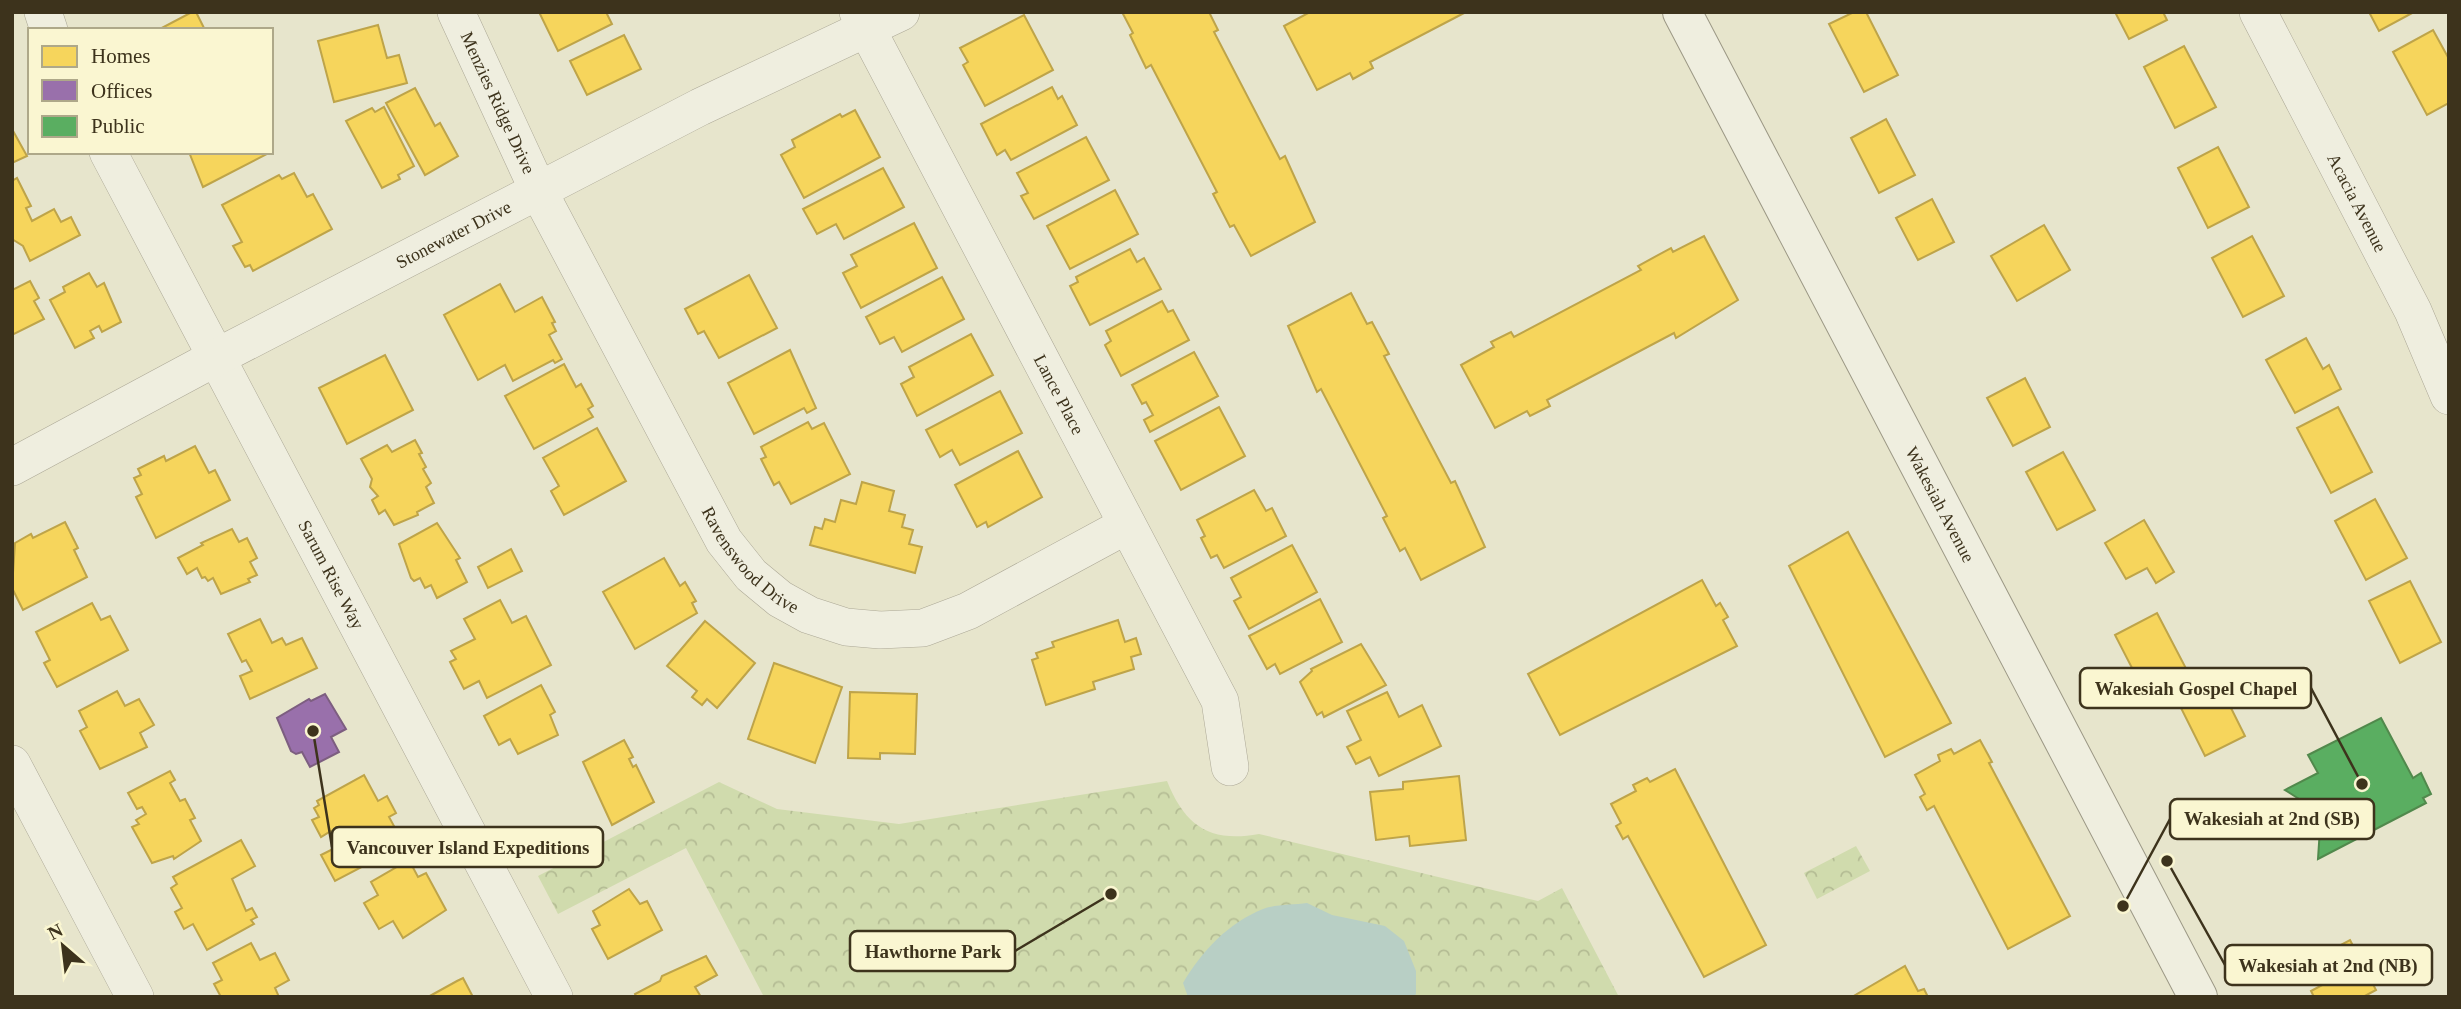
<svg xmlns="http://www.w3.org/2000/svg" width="2461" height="1009" font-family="Georgia,serif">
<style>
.forest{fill:url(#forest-crowns)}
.water{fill:#b8cfc5}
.homes{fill:#f6d55c;stroke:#bea449;stroke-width:2}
.offices{fill:#9970ab;stroke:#7d5e80;stroke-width:2}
.public{fill:#5aae61;stroke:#51894c;stroke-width:2}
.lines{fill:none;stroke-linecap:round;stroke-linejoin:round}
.minor-casing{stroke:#aca896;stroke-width:38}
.secondary-casing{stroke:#9c9885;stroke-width:40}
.minor{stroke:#efeedf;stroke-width:37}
.secondary{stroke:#efeedf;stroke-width:38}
.labels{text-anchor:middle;stroke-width:7;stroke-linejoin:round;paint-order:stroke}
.street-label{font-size:18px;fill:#3d331c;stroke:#faf6d1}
.leader{fill:none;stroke:#3d331c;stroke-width:2.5}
.callout-dot{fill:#3d331c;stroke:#faf6d1;stroke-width:2.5}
.callout{fill:#faf6d1;stroke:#3d331c;stroke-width:2.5}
.callout-label{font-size:19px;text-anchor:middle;font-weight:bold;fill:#3d331c}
</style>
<defs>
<pattern id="forest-crowns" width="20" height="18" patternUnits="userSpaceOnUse" patternTransform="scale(1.75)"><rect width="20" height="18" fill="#d0dbad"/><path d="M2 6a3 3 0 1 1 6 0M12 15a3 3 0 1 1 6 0" fill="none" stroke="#b4bc94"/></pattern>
</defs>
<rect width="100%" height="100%" fill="#e7e5cc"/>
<g class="forest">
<path d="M1167,781C1185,826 1210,843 1259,834L1538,901L1562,888L1619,997H764L686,848L558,914L538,876L719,782L777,809L899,824Z"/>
<path d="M1856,846L1870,871L1817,899L1804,873Z"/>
</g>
<path class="water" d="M1307,903L1332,915L1385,926L1404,941L1416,971V994L1413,997H1188L1183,983C1202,951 1228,923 1263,909C1276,904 1294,905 1307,903Z"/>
<g class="homes">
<path d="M192,12H196L205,30H158Z"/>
<path d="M539,12H606L612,24L558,51Z"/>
<path d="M1122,12H1209L1218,30L1214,32L1280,159L1285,156L1315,222L1251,256L1234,225L1230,227L1213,194L1217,192L1151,65L1146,68L1130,35L1133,33Z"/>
<path d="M1310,12H1466L1370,62L1373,68L1353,79L1350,73L1317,90L1284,26Z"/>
<path d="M1854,12H1866L1898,75L1864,92L1829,24Z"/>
<path d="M2115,12H2163L2167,20L2129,39Z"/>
<path d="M2369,12H2414L2379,31Z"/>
<path d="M1024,15L1053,70L985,106L963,65L968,62L960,48Z"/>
<path d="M378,25L387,58L399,55L407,83L334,102L318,41Z"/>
<path d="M2433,30L2449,59V103L2427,115L2393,52Z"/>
<path d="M624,35L641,69L587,95L570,61Z"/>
<path d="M2184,46L2216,107L2175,128L2144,67Z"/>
<path d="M1052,87L1058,99L1062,96L1077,125L1011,160L1005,150L997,155L981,124Z"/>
<path d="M415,88L435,126L440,123L458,156L425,175L386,103Z"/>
<path d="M384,107L414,166L398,175L400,179L382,188L346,121L372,108L375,112Z"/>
<path d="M855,110L880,157L804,198L781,155L795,147L792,140L840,114L842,117Z"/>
<path d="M1886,119L1915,175L1879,193L1851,138Z"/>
<path d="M12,129L27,156L12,163Z"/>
<path d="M1086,137L1109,180L1034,219L1021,196L1028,193L1017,173Z"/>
<path d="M2218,147L2249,207L2208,228L2178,168Z"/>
<path d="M189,152H269V153L203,187Z"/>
<path d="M883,168L904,207L844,239L836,224L817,234L803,209Z"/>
<path d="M294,173L307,197L313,194L332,229L253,271L250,265L245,267L233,246L242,242L222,205L279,175L282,179Z"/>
<path d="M17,178L31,206L26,208L32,221L54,209L61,222L71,217L80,235L30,261L23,246L12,239V181Z"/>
<path d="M1115,190L1138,234L1070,269L1047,226Z"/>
<path d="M1932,199L1954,242L1918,260L1896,218Z"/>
<path d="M914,223L937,268L861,308L843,273L857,266L851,255Z"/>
<path d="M2044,225L2070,270L2017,301L1991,256Z"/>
<path d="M1704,236L1738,300L1676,338L1674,333L1547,400L1550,406L1530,416L1527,411L1495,428L1461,365L1494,347L1491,342L1511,332L1514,337L1641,270L1638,266L1671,248L1673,252Z"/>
<path d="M2252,236L2284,296L2243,317L2212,258Z"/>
<path d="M1130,249L1137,262L1144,258L1161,289L1090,325L1070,286L1078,282L1076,277Z"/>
<path d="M89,273L97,287L104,283L121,322L102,332L99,326L90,331L94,338L75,348L50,300L65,292L63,287Z"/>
<path d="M749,275L777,328L719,358L704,331L698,334L685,309Z"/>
<path d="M942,277L964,319L902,352L894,337L880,344L866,317Z"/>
<path d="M30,281L39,298L34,301L44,319L12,335V290Z"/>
<path d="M500,284L515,312L542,297L555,322L552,323L556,331L549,335L562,359L555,363L553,360L513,381L505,365L478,380L444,315Z"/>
<path d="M1351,293L1367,324L1372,322L1389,354L1384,356L1451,483L1455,481L1485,547L1421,580L1405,548L1400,551L1383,518L1387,516L1321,389L1317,392L1288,326Z"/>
<path d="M1162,301L1168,312L1173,310L1189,340L1121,376L1105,345L1111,341L1106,331Z"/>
<path d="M971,334L993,375L917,416L901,384L914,377L909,367Z"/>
<path d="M2306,338L2323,369L2329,365L2341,389L2295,413L2266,360Z"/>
<path d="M790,350L816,408L807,413L804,408L754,434L728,383Z"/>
<path d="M1194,352L1218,396L1150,432L1144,420L1153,415L1146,402L1142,404L1132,385Z"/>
<path d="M385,355L413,410L347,444L319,388Z"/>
<path d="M564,364L576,387L581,384L593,406L588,409L593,417L534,449L505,396Z"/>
<path d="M2025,378L2050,427L2013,446L1987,398Z"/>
<path d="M1000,391L1022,433L960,465L952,450L940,457L926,430Z"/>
<path d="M1219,407L1245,456L1181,490L1155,441Z"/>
<path d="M2338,407L2372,472L2331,493L2297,428Z"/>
<path d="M808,422L812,429L824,423L850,474L791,504L779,482L774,485L761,459L766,457L761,447Z"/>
<path d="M597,428L626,481L564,515L551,491L559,486L543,458Z"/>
<path d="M415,440L422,453L419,454L426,467L423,469L431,483L426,487L434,503L417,512L418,515L394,525L385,510L379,514L372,500L378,496L370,487L372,479L361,459L387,445L392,452Z"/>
<path d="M195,446L209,473L215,470L230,500L156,538L136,497L142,494L134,478L141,475L138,469L164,456L166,461Z"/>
<path d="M1018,451L1042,497L988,527L986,522L977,527L955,485Z"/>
<path d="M2063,452L2095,510L2057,530L2026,472Z"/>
<path d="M862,482L894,491L889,511L905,515L902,527L913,530L909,544L922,547L915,573L810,545L815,527L822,529L825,519L835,522L841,500L856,504Z"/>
<path d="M1254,490L1266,511L1272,508L1286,536L1224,568L1217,555L1211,558L1201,538L1205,536L1197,520Z"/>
<path d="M2375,499L2407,558L2366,580L2335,521Z"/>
<path d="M2144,520L2174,572L2156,583L2147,568L2126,579L2105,543Z"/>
<path d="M65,522L78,548L74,550L87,577L23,610L12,588L15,543L31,534L33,538Z"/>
<path d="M437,523L460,558L456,560L467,582L437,598L431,585L425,588L420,578L414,581L411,578L399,544Z"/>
<path d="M232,529L239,542L247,538L257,558L250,562L257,575L248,579L250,582L221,594L213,578L208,581L205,577L202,578L197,568L187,574L178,558L203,545L201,543Z"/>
<path d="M1848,532L1951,723L1885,757L1789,566Z"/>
<path d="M1292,545L1317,592L1249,629L1234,601L1241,597L1231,578Z"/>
<path d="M511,549L522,571L488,588L478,567Z"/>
<path d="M664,558L680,586L685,582L696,601L692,603L697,613L635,649L603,592Z"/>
<path d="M1702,580L1716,606L1720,603L1728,617L1723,620L1737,646L1560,735L1528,674Z"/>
<path d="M2410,581L2441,642L2400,663L2369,601Z"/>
<path d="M1320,599L1342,642L1280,674L1275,664L1267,669L1249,636Z"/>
<path d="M500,600L512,623L526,616L551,665L487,698L479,681L464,689L450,662L456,659L451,651L475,639L464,619Z"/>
<path d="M92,603L101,620L110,616L128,650L57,687L44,663L50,660L36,632Z"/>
<path d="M2157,613L2191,678L2149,701L2115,635Z"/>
<path d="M260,619L272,643L282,638L286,645L302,638L317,668L250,699L240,676L252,671L246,660L242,662L228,634Z"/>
<path d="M1118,620L1125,642L1136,638L1141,654L1131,657L1134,669L1093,682L1095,689L1046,705L1032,660L1038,658L1036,653L1054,647L1052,642Z"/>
<path d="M705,621L755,663L717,708L707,699L702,705L692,697L697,691L667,666Z"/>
<path d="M1361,644L1386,685L1324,717L1322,712L1317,715L1300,682L1312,671L1311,669Z"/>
<path d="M774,663L842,687L815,763L748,739Z"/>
<path d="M2217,680L2245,736L2205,756L2177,700Z"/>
<path d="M541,685L555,712L550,715L558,735L518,754L510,739L499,745L484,716Z"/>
<path d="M117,691L125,706L139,699L154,725L140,733L147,747L100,769L80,731L87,727L79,711Z"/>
<path d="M850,692L917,694L915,754L880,753V759L848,758Z"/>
<path d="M1387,692L1399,717L1422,705L1441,746L1379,776L1370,757L1356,764L1347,747L1361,740L1347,711Z"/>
<path d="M624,740L633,757L629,759L633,767L636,765L654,802L612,825L583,762Z"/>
<path d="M1980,740L1992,762L1989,763L2070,916L2008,949L1934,806L1927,810L1920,797L1925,794L1915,775L1940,761L1938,755L1951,749L1954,754Z"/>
<path d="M1675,769L1766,945L1704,977L1628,836L1623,839L1616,826L1621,823L1611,804L1636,791L1633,785L1647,778L1650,782Z"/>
<path d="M170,771L175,780L170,783L180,801L185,799L195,818L190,820L201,841L174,859L173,856L152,863L132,827L139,824L136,820L146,814L142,807L137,809L128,793Z"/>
<path d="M364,775L378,801L387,796L396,813L389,817L400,837L394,840L398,848L335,881L321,855L339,846L331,831L321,837L312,820L319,817L314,808L319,805L317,801Z"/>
<path d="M1459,776L1466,840L1410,846L1409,836L1376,840L1370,792L1403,789V782Z"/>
<path d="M241,840L255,866L232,879L246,911L252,908L257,917L251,920L254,924L207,950L193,924L184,929L175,912L182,908L171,888L177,884L173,877Z"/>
<path d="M409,860L418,877L426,873L446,910L403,938L393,921L379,929L364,903L378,895L371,882Z"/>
<path d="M629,889L640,904L647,901L662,930L608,959L592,929L600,925L593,911Z"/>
<path d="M2350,940L2376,990L2363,997H2314L2311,991L2326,983L2314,959Z"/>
<path d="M251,943L260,960L275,953L289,980L275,988L279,997H221L214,984L222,980L213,963Z"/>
<path d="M706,956L717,975L695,987L701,997H636L635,994L660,981L662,976Z"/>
<path d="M1905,966L1918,991L1924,989L1928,997H1852Z"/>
<path d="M463,978L473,997H428L457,981Z"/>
</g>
<path class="offices" d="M325,694L346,729L331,737L339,752L310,767L302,752L296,754L291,751L277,718L309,699L311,701Z"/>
<path class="public" d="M2381,718L2413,778L2421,773L2431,794L2423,798L2426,803L2318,859L2321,813L2285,790L2318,773L2308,755Z"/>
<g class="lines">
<defs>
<g id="minor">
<path d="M43,12L49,30"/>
<path id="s1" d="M456,12L539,192L724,541L751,575L780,599L809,615L846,627L880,630L923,628L968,611L1127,525"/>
<path id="s2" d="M858,12L1220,701L1230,767"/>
<path id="s3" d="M2258,12L2413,311L2449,396"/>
<path id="s4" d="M108,152L554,997"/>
<path id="s5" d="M12,467L215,358L700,107L901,12"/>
<path d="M12,764L135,997"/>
</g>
<g id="secondary">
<path id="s6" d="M1682,12L2198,997"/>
</g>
</defs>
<use href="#minor" class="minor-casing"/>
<use href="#secondary" class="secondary-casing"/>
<use href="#minor" class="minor"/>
<use href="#secondary" class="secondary"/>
</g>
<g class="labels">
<g class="street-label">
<text dy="6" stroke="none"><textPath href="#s1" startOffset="100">Menzies Ridge Drive</textPath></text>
<text dy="6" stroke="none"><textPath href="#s3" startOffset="215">Acacia Avenue</textPath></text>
<text dy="6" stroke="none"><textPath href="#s5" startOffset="499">Stonewater Drive</textPath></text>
<text dy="6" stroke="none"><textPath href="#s2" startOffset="432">Lance Place</textPath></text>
<text dy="6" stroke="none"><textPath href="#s6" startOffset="556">Wakesiah Avenue</textPath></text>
<text dy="6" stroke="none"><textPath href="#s1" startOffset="625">Ravenswood Drive</textPath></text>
<text dy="6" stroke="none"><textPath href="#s4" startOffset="478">Sarum Rise Way</textPath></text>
</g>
</g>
<path class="leader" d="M2362 784L2311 688M2123 906L2170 819M313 731L332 847M1111 894L1015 951M2167 861L2225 965"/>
<g class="callout-dot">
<circle cx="2362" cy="784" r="7"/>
<circle cx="2123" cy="906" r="7"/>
<circle cx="313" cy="731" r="7"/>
<circle cx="1111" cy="894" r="7"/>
<circle cx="2167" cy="861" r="7"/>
</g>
<g class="callout">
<rect x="2080" y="668" width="231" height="40" rx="7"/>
<rect x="2170" y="799" width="204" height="40" rx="7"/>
<rect x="332" y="827" width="271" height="40" rx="7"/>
<rect x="850" y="931" width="165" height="40" rx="7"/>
<rect x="2225" y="945" width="207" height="40" rx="7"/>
</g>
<g class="callout-label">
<text x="2196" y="695">Wakesiah Gospel Chapel</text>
<text x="2272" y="825">Wakesiah at 2nd (SB)</text>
<text x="468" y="854">Vancouver Island Expeditions</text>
<text x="933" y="958">Hawthorne Park</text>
<text x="2328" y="972">Wakesiah at 2nd (NB)</text>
</g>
<rect width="2461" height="1009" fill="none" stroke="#3d331c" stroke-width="28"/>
<rect x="28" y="28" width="245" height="126" fill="#faf6d1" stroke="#aea889" stroke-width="2"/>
<rect x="42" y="46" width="35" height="21" fill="#f6d55c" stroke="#aea889" stroke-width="2"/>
<text x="91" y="63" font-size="21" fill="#3d331c">Homes</text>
<rect x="42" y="80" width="35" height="21" fill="#9970ab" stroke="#aea889" stroke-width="2"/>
<text x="91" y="98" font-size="21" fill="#3d331c">Offices</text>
<rect x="42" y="116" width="35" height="21" fill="#5aae61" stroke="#aea889" stroke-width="2"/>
<text x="91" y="133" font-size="21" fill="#3d331c">Public</text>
<g transform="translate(63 946) rotate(332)" stroke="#faf6d1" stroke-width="5" paint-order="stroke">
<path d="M0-5L12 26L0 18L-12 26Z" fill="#3d331c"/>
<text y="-10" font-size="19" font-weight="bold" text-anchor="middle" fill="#3d331c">N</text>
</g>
</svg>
